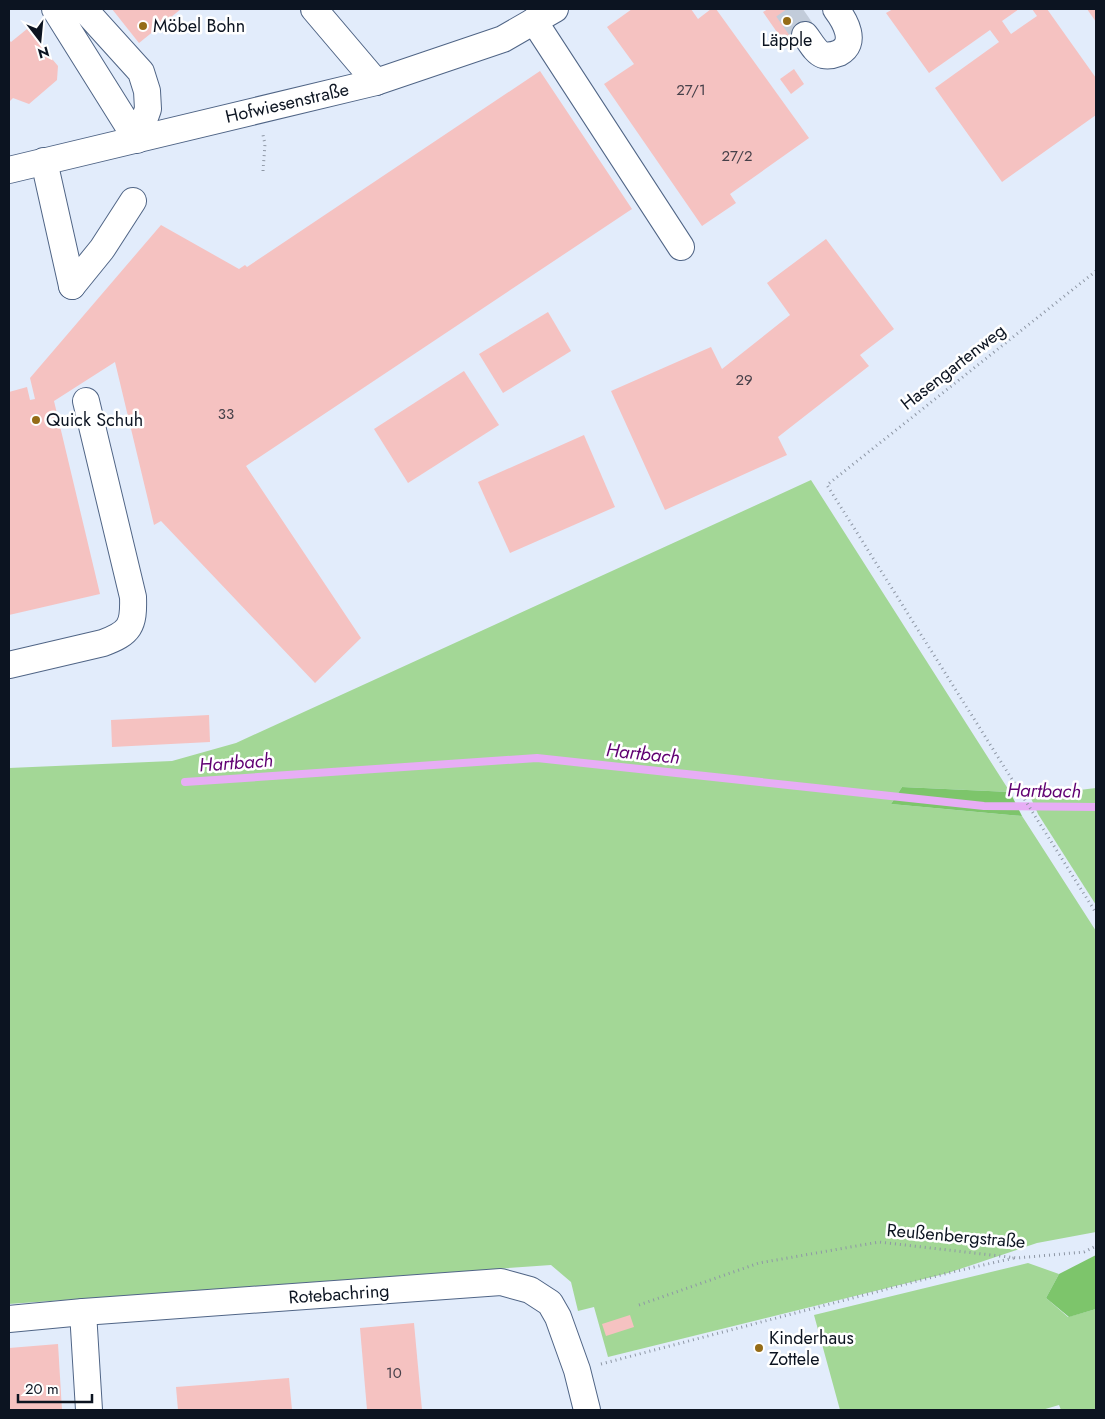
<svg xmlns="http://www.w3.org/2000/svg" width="1105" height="1419" font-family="Jost,sans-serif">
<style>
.green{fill:#a3d796}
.forest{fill:#7dc56b}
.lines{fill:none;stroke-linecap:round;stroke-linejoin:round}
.stream{stroke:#e7aef5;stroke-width:8}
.building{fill:#f5c2c1}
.minor-tunnel{stroke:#c2ccda;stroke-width:26;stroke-dasharray:26 13;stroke-linecap:butt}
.minor-casing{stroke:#506586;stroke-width:28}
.path{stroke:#8e97a5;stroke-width:3;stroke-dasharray:1 4;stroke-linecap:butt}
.minor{stroke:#fff;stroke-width:26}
.poi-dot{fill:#956c17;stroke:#fff;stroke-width:2}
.labels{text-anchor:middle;stroke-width:5;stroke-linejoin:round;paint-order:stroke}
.number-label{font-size:15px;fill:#464049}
.poi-label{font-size:18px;fill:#0c1421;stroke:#fff;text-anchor:start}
.street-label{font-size:18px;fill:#0c1421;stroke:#fff}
.water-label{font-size:19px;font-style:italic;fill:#600072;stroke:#fff}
</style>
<rect width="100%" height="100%" fill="#e2ecfb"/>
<g class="green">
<path d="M811,480L1010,792L902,787L891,804L1022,816L1096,931V1232L1037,1243L948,1273L608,1357L594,1307L578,1311L571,1282L551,1265L9,1304V768L172,761L236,743Z"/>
<path d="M1096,788V905L1038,814L1030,796Z"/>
<path d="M1028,1263L1059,1274L1046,1298L1068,1317L1096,1309V1410H1061L1059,1405L1042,1410H840L814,1315Z"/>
</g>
<g class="forest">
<path d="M902,787L1010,792L1022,816L891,804Z"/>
<path d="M1096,1255V1309L1069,1317L1046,1298L1059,1274Z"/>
</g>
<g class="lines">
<path class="stream" d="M185,782L537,758L984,806L1096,807"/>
</g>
<g class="building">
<path d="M112,9H181L139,43Z"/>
<path d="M632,9H691L698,19L711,9H716L809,138L730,194L736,203L702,226L604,84L634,64L607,27Z"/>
<path d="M768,9H797L812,29L791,49L786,48L781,42V38L763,12Z"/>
<path d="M893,9H1019L1002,21L1011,34L1037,16L1032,9H1047L1096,78V115L1002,182L935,88L999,42L990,30L929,73L886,13Z"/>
<path d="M1087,9H1096V22Z"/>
<path d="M27,29L58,66L57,80L29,104L13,98L9,102V40L11,42Z"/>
<path d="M794,69L804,84L791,94L780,79Z"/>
<path d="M540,71L632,209L246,466L361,638L315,683L161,521L154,525L115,362L54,401L100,594L9,615V392L27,387L30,400L35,399L30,378L161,225L239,269L245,265L247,267Z"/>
<path d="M826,239L894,329L860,355L869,366L778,437L787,455L665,510L611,391L711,347L722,369L790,315L767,283Z"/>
<path d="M548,312L571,351L503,393L479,354Z"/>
<path d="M464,371L499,425L408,483L374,429Z"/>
<path d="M584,435L615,507L510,553L478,482Z"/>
<path d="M209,715L210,742L112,747L111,720Z"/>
<path d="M630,1315L634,1327L606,1336L602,1324Z"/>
<path d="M414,1323L422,1410H367L360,1328Z"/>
<path d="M58,1344L62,1410H9V1348Z"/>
<path d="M289,1378L292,1410H178L176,1387Z"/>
</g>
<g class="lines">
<path class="minor-tunnel" d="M787,9L805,35"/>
<defs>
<g id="minor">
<path d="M55,9L137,140L148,109L147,91L141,72L84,9"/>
<path d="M314,9L376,82"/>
<path d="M534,21L681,247"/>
<path d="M805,35C810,41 815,52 823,55C828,56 834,55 839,53C858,43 845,21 836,9"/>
<path d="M44,161L72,286"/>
<path d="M9,170L376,82L503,39L555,9"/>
<path d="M72,286L102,249L133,201"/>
<path d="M9,665L103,643C130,633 134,626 133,597L86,401"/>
<path d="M83,1312L89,1410"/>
<path d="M9,1319L83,1312L501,1282L530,1290L550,1303L558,1317L577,1370L587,1410"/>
</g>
</defs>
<use href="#minor" class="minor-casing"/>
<g class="path">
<path d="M263,171L265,144L263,135"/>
<path d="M1096,271L827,485L1096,913"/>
<path d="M639,1305L759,1263L879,1242L1017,1258L1084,1252L1096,1246"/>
<path d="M601,1364L948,1273L1014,1258"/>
</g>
<use href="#minor" class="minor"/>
</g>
<g class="poi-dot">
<circle cx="787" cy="21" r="5"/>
<circle cx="143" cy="26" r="5"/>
<circle cx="36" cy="420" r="5"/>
<circle cx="759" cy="1348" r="5"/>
</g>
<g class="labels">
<g class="number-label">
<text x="691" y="95">27/1</text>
<text x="737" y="161">27/2</text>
<text x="744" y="385">29</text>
<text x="226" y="419">33</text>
<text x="394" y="1378">10</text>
</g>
<g class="poi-label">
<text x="153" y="32">Möbel Bohn</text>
<text x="787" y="46" text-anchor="middle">Läpple</text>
<text x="46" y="426">Quick Schuh</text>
<text x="769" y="1344">Kinderhaus<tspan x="769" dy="21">Zottele</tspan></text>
</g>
<g class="street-label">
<text transform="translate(287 103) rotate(-13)" y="6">Hofwiesenstraße</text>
<text transform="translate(953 367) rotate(-38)" y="6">Hasengartenweg</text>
<text transform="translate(956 1236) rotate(5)" y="6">Reußenbergstraße</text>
<text transform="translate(339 1294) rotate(-4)" y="6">Rotebachring</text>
</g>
<g class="water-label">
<text transform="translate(643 753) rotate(6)" y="7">Hartbach</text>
<text transform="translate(236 762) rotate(-4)" y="7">Hartbach</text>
<text transform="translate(1044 790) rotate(1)" y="7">Hartbach</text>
</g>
</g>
<rect width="1105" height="1419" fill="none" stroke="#0c1421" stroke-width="20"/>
<g transform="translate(40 40) rotate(164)" stroke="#ffffff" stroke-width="4" paint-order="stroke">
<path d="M0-4L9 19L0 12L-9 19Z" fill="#0c1421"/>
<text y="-8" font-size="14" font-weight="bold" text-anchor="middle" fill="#0c1421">N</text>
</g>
<path d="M18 1394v8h74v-8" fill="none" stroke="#0c1421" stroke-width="2.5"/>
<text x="25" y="1394" font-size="15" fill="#0c1421" stroke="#ffffff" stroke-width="4" paint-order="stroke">20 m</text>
</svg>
